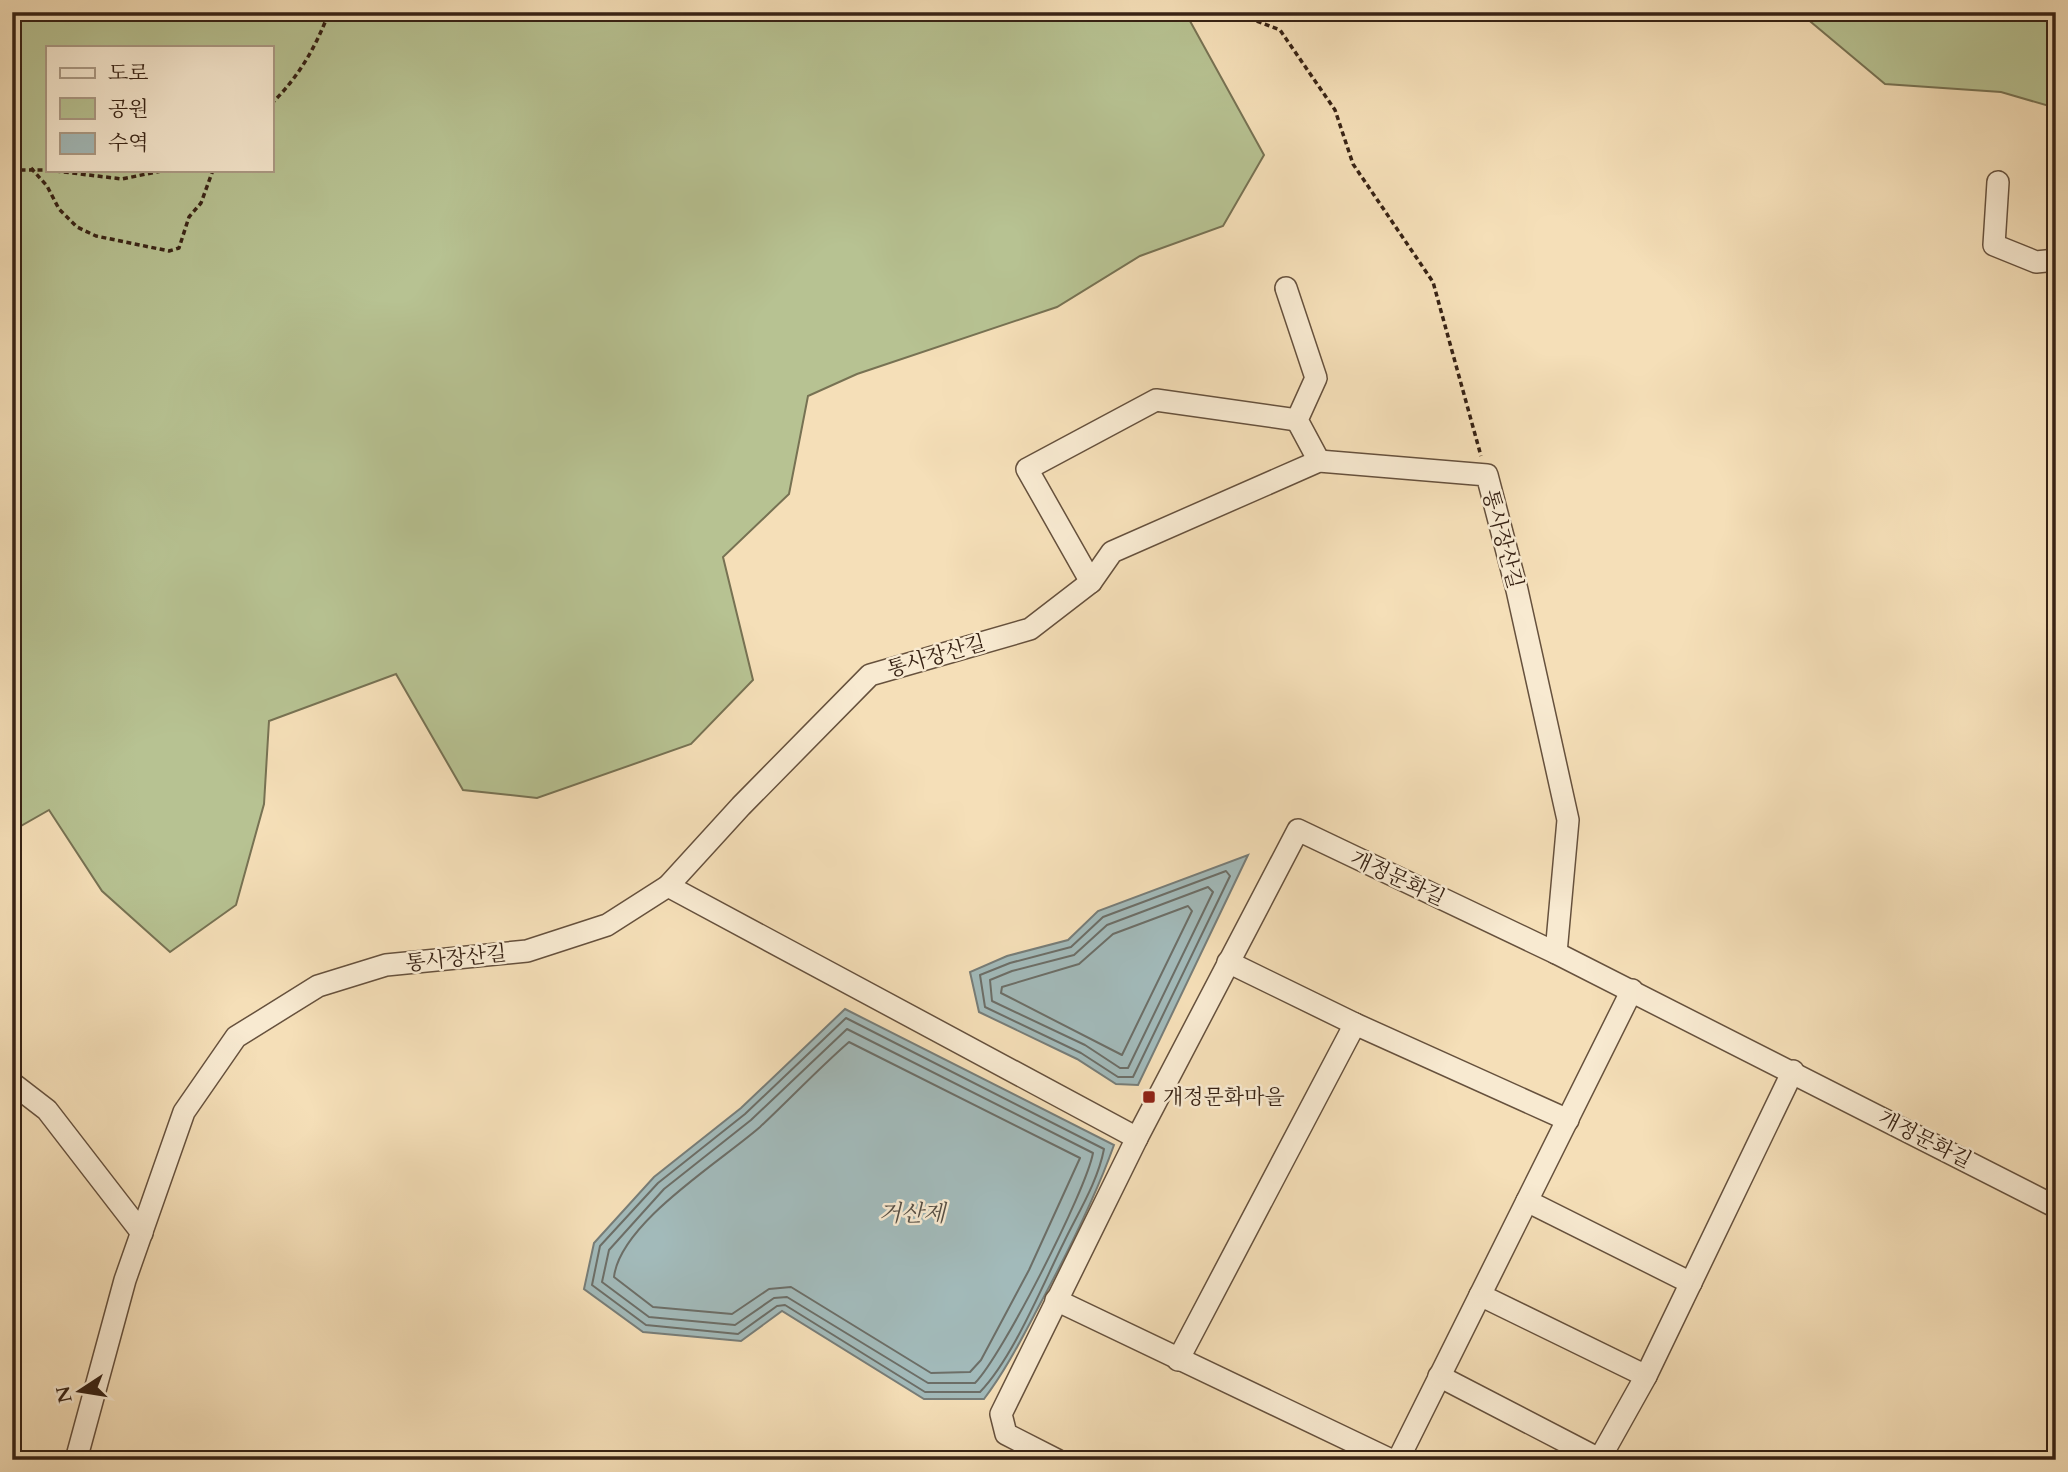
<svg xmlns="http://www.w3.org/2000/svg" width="2068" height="1472" font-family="Cardo,'Noto Serif KR',serif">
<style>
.green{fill:#b7c292;stroke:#777253;stroke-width:2;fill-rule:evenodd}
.water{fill:#a2baba;stroke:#777d78;stroke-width:2}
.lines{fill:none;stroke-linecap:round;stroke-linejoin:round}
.shore{stroke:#6c6e67;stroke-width:2}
.minor-casing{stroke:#66513d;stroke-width:24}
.path{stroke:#372214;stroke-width:3.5;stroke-dasharray:5 3.5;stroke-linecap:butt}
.minor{stroke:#f8ead1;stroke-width:21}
.poi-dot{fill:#8f2418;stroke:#f8ead1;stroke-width:2.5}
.labels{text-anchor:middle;stroke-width:5;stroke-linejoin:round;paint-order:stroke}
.street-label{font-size:21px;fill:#372214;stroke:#f8ead1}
.poi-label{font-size:21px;fill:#372214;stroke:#f8ead1;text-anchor:start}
.water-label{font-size:23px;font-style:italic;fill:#575046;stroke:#f8ead1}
</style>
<rect width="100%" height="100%" fill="#f5dfb8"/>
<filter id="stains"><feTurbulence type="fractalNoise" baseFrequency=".00286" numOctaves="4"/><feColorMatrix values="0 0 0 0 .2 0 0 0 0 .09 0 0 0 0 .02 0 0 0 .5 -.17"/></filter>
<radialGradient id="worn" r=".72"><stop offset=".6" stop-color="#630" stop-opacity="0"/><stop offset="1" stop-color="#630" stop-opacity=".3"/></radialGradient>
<g class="green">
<path d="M12,12H1185L1264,155L1223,226L1140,256L1057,307L857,374L808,396L789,494L723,557L753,680L691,744L537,798L463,790L396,674L269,721L264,804L236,905L170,952L102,891L49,810L12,831ZM47,47H271V170H47Z"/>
<path d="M1799,12H2056V108L2001,92L1885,84Z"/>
</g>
<g class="water">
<path d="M1248,855L1138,1085L1116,1084L1077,1059L979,1012L970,972L1007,956L1068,940L1098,911Z"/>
<path d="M845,1009L1114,1145C1094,1201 1067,1254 1039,1306C1022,1338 1006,1370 984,1399H924L782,1311L741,1341L643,1332L584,1289L594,1243L654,1177L741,1108Z"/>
</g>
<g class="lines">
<g class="shore">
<path d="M1226,871L1230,876L1133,1077H1118L1081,1053L985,1007L980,975L1010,963L1071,947L1103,917Z"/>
<path d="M1208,887L1213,892L1128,1068H1120L1085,1045L992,1001L990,980L1012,971L1074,955L1107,925Z"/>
<path d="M1188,906L1192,911L1122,1055L1001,993L1002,987L1079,964L1113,934Z"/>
<path d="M846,1018L1104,1149C1098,1181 1078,1213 1064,1242C1042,1286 1013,1358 980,1392H925L785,1305L777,1306L738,1334L646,1325L592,1285L600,1246L658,1183L745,1114Z"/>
<path d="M847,1029L1093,1153C1086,1191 1002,1356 975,1383H928L787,1297L774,1298L735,1325L649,1317L602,1282L609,1250L664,1189L751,1120Z"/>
<path d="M849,1042L1080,1158L1029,1270L981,1360L970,1372L931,1373L791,1287L769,1289L732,1314L653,1307L614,1277C620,1223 720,1162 760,1127C790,1099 818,1069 849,1042Z"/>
</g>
<defs>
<g id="minor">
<path d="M1998,182L1994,245L2036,262L2056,260"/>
<path d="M1286,288L1316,378L1297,420L1319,461"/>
<path d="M1091,582L1027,469L1156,400L1297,420"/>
<path d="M668,886L1137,1138"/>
<path d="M1228,962L1355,1024L1568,1120"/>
<path d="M12,1083L47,1110L142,1233"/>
<path d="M1527,1201L1691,1283"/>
<path d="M1480,1295L1646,1376"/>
<path d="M1056,1300L1391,1460"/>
<path d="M1178,1360L1355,1024"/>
<path d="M1439,1376L1599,1459"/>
<path d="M76,1460L125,1280L184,1112L236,1037L318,986L386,965L527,951L607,925L668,886L741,806L870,675L1030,629L1091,582L1112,552L1319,461L1487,475L1517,590L1568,820L1556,953"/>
<path d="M1057,1460L1006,1434L1001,1414L1137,1138L1298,830L1556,953L2056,1207"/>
<path d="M1398,1460L1632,990"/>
<path d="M1599,1460L1646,1376L1793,1071"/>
</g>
</defs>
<use href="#minor" class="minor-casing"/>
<g class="path">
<path d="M1233,12L1280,30L1335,110L1353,164L1433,282L1481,456"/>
<path d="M271,104C298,78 316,47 329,12"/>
<path d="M31,168L47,186L59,209L77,227L96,236L169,251L179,248L189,217L201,203L213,170"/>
<path d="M12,170H47"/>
<path d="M47,170L122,179L166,170"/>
</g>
<use href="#minor" class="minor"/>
</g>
<rect class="poi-dot" x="1142" y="1090" width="14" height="14" rx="3.5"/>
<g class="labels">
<g class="street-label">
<text transform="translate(1503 539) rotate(75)" y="7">통사장산길</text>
<text transform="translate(936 656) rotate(-16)" y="7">통사장산길</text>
<text transform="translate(1398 878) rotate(25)" y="7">개정문화길</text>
<text transform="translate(456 958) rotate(-6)" y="7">통사장산길</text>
<text transform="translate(1925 1139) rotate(27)" y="7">개정문화길</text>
</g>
<g class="poi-label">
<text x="1163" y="1104">개정문화마을</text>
</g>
<g class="water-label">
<text x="912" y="1221">거산제</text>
</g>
</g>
<rect width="2068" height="1472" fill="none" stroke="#f5dfb8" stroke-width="42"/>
<rect x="14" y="14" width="2040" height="1444" fill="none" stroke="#372214" stroke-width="3.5"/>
<rect x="21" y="21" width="2026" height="1430" fill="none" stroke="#372214" stroke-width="2"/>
<rect x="46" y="46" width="228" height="126" fill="#f8ead1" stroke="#ab9a85" stroke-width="2"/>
<rect x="60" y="68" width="35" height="10" fill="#f8ead1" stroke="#ab9a85" stroke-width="2"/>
<text x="108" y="80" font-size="21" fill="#372214">도로</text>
<rect x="60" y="98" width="35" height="21" fill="#b7c292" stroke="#ab9a85" stroke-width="2"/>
<text x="108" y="116" font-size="21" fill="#372214">공원</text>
<rect x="60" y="133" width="35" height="21" fill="#a2baba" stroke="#ab9a85" stroke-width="2"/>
<text x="108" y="150" font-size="21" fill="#372214">수역</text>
<g transform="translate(80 1391) rotate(258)" stroke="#f8ead1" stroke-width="5" paint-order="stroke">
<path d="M0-5L12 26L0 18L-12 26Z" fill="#372214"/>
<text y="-10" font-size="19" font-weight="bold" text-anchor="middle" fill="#372214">N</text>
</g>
<rect width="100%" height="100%" filter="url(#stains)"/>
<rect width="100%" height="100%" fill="url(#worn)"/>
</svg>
